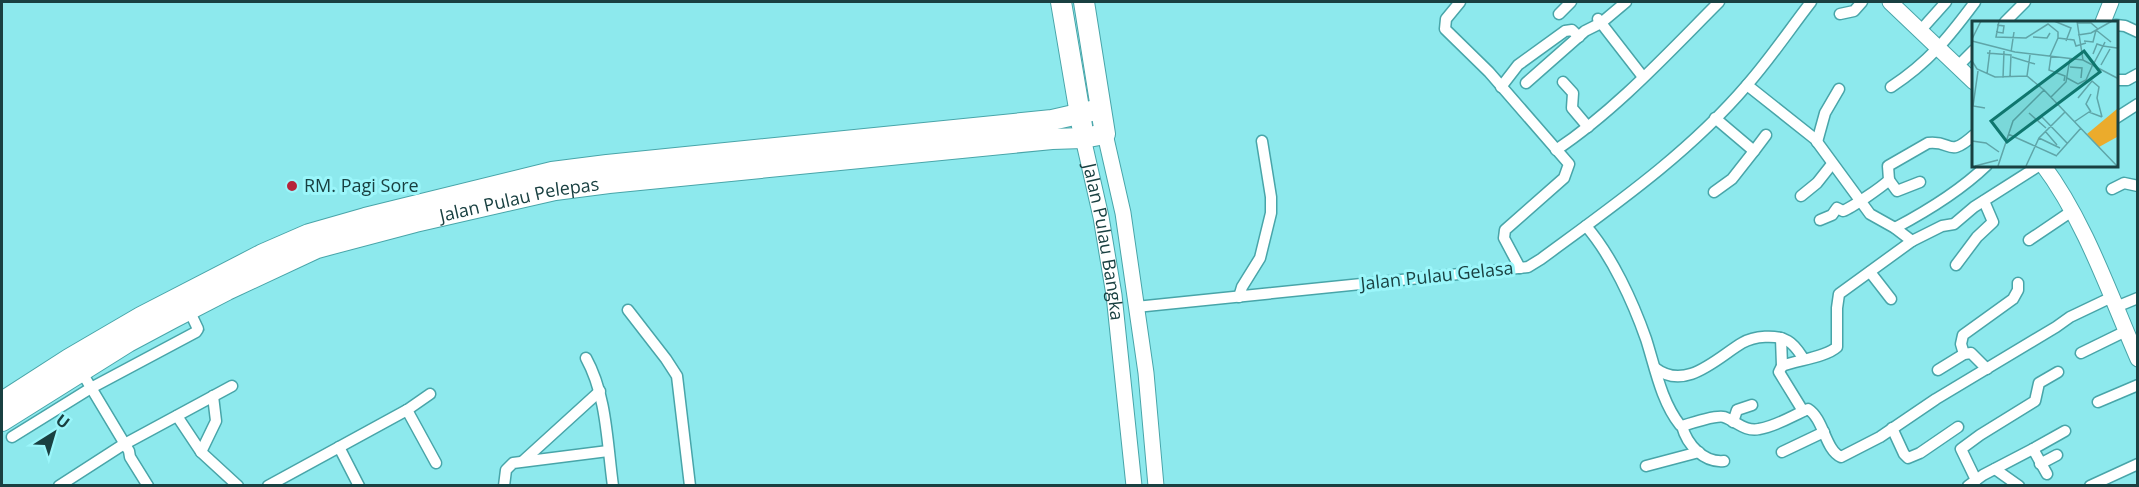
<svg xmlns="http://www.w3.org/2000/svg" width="2139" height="487" font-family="'Open Sans',sans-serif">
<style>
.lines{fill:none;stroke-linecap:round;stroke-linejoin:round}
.street-casing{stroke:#48a5a9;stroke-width:13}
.secondary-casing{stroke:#48a5a9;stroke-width:17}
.highway-casing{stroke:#48a5a9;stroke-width:22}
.street{stroke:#fff;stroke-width:10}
.secondary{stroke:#fff;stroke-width:15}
.highway{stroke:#fff;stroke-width:20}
.poi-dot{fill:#b6243a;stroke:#9bf6fa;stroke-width:2}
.labels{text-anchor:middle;stroke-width:6;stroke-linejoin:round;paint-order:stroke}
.poi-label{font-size:18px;fill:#194041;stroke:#9bf6fa;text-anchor:start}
.street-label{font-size:18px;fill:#194041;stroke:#9bf6fa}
.inset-road{fill:none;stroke:#5fa5a8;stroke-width:1.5}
.view{fill:#0f766e;fill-opacity:0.15;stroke:#0f766e;stroke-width:3}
.inset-edge{fill:none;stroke:#194041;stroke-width:3}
</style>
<rect width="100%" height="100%" fill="#8de9ed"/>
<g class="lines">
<defs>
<g id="street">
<path d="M1460,2L1446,19L1445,29L1489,72L1569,164L1564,178L1505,230L1504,238L1520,268"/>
<path d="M1559,14L1571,2"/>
<path d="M1840,14L1854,11L1862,2"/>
<path d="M1598,19L1643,77"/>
<path d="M2005,22L2025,2"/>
<path d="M2116,25L2125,26L2138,32"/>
<path d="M1920,31L1946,2"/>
<path d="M1958,66L1974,50"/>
<path d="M2116,80H2127L2138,74"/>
<path d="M1563,82L1573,93L1572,108L1588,127"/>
<path d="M1526,83L1585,31L1601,23L1626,2"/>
<path d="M1747,85L1815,139L1870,214L1895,228L1912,241L1839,294L1837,308V347C1826,357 1798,360 1782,366"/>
<path d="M1501,87L1518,65L1565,31L1572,30L1579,37"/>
<path d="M1891,87C1929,62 1949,37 1975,2"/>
<path d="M2116,118L2138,104"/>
<path d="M1817,142L1825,113L1839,89"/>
<path d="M1556,150C1616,110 1669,52 1719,2"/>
<path d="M1754,151L1766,135"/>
<path d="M1889,180L1897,191L1920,182"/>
<path d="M2112,189L2124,183L2138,186"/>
<path d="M1714,192L1732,179L1754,151L1715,118"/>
<path d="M1801,196L1817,183L1832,164"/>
<path d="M1820,220L1832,215L1837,208L1843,211C1851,208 1882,187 1889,180L1888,166L1928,143C1953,140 1947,159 1974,135"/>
<path d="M1586,226C1612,256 1633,302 1646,339C1655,367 1661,401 1680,425L1682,426C1691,423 1717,415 1724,417C1736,421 1745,432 1759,429C1777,426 1792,416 1808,409C1824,419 1825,450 1841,457L1880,437L1936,399L2056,327L2070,317L2112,297"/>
<path d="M1895,228C1929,210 1960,191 1987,165"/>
<path d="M2029,240L2072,211"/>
<path d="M1912,241L1942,226L1954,224L1974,207L2040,165"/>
<path d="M1956,265L1977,237L1993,222L1984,201"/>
<path d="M1870,272L1891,299"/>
<path d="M1239,297L1242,287L1260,258L1271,213V197L1262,141"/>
<path d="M1136,307L1528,267L1541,259C1613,206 1688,154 1747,85C1770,59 1790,29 1811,2"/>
<path d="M2116,307L2138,298"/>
<path d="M628,310L666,359L677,376L690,486"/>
<path d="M1781,338L1782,366L1779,372L1803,411"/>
<path d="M2081,353L2126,331"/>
<path d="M1964,354L1961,344L1963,335L2013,299L2018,290V283"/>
<path d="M586,358C607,396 607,443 613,486"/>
<path d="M1655,368C1686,392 1718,357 1742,343C1754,336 1776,334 1788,341C1795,345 1799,352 1803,358"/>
<path d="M1938,370L1964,354L1971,353L1987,369"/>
<path d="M81,371L129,451L130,457L148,486"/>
<path d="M2098,402L2138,385"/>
<path d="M407,410L436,463"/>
<path d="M177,416L201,452L238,486"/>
<path d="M1733,422L1737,410L1752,405"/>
<path d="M1682,426C1687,445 1704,463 1724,461"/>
<path d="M1892,428L1904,454L1908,458L1920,453L1958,427"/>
<path d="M12,437L91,388L196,332L198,329L189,310"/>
<path d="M339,447L359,486"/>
<path d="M2033,449L2065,431"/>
<path d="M201,452L216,421L213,396"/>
<path d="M1782,452L1824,432"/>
<path d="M523,461L600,391"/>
<path d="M2040,464L2057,455"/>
<path d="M1646,466L1699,452"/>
<path d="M1995,469L2019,486"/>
<path d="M1976,480L1961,449L1980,435L2035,401L2039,383L2058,372"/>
<path d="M59,486L121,446L232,386"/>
<path d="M268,486L407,410L430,394"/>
<path d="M504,486L506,470L513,463L608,451"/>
<path d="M1968,486L1983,475L2033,449L2047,474"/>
<path d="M2090,486L2138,464"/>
</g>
<g id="secondary">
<path d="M1890,2L1974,82"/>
<path d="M2103,22L2111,2"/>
<path d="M1105,134L1123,213L1146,373L1156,486"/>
<path id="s1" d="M1083,138L1101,217L1114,295L1134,486"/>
<path d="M2043,165C2085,221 2110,295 2138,359"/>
</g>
<g id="highway">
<path d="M1061,2L1082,126"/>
<path d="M2,402L69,359L141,317L263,254L309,234L365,218L552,172L607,165L1052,120L1100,109"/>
<path id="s2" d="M2,421L128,342L173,318L227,290L317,248L415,222L555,190L609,183L1052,139L1083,138L1105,134L1084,2"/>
</g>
</defs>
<use href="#street" class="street-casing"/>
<use href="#secondary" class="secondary-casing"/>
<use href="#highway" class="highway-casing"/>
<use href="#street" class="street"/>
<use href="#secondary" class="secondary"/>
<use href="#highway" class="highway"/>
</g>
<circle class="poi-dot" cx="292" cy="186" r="6"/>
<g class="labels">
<g class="poi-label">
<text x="304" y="192">RM. Pagi Sore</text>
</g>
<g class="street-label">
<text dy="6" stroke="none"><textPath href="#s2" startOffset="568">Jalan Pulau Pelepas</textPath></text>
<text dy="6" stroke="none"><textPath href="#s1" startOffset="106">Jalan Pulau Bangka</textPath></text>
<text transform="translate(1437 276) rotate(-6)" y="6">Jalan Pulau Gelasa</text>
</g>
</g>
<g transform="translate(1972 21)">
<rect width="146" height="146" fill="#8de9ed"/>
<path d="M145,88V116L127,126L115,113Z" fill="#ebab2c"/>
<path class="inset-road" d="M27,0L24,16L54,17L76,3L86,11V17L102,19L104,25L114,22M82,0L99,7L94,20M105,0L111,39M105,2H119L126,8M124,9L139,21M24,11L31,12L32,5L25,4M106,14L119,12L140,0M61,16L75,17L78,12M0,18L9,0M0,20L43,31L111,39L145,57M112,20L121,21L124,9M39,31L42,11M15,32L39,34L38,56M121,33L125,23L131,25L133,21M78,35L86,17M79,35L77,49L93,55L92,60M40,36L63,43M0,40L5,48L23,56L55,55L72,69L41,100L26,145M121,44L131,25L145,27M129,44L138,28M98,46L110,47L109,57M6,50L1,85L13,87M15,53L18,29M55,55L58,34M31,57L32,30M95,57L106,63L114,59L121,43M72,69L145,145M119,73L114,83L119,91M79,76L94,61L98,37M106,77L120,60L127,66L125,77L130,96M57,92L74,107M66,99L70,96L95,122M102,101L117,91L130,96M73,110L85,124M36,113L85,135M67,117L88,127M0,120L14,122L27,131M85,134L109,107M3,145L26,139M54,145L67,117L93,91"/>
<path class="view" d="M112,30L128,51L35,121L19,100Z"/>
<rect width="146" height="146" class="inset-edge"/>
</g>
<rect width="2139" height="487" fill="none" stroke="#194041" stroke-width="6"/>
<g transform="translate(54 433) rotate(37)" stroke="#9bf6fa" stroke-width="4.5" paint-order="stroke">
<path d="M0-4.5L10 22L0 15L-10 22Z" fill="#194041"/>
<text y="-9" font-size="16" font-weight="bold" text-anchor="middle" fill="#194041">U</text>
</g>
</svg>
